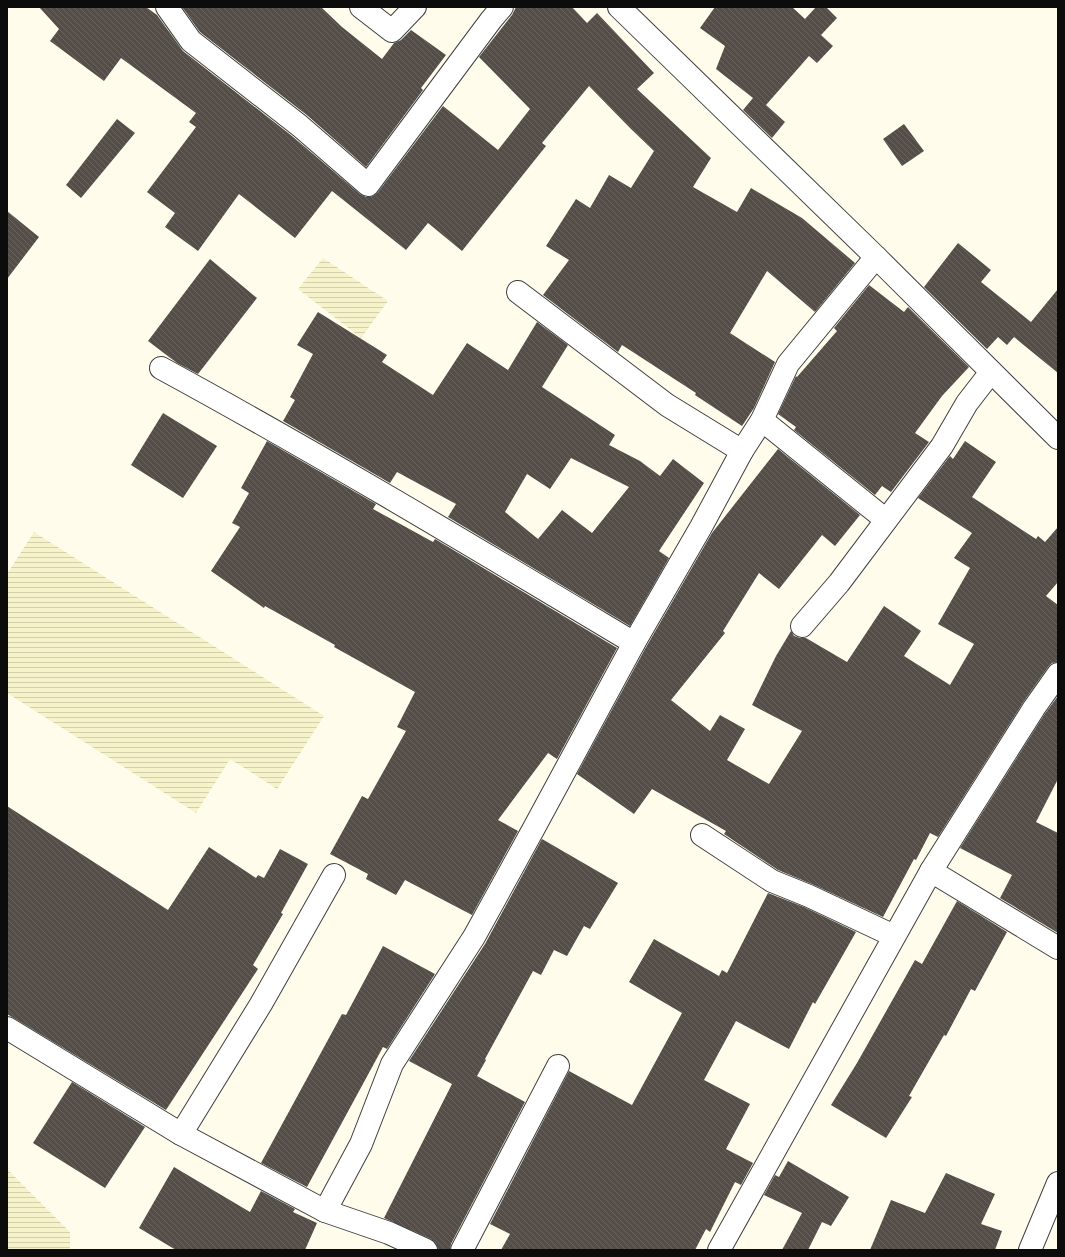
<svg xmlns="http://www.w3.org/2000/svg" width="1065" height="1257" font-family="'PT Serif',serif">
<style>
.farmland{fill:url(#farmland-rules)}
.building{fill:url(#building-back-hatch);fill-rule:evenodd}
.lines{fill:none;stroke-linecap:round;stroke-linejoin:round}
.minor-casing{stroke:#3f3f3f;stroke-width:24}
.minor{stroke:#fff;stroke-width:22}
</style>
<defs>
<pattern id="farmland-rules" width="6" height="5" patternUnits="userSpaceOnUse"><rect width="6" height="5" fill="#f6f3ca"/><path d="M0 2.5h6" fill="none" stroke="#d2cfac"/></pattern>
<pattern id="building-back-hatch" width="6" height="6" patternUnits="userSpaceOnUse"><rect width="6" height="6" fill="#554d48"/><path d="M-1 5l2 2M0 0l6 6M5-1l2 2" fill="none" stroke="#68625e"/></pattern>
</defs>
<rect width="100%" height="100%" fill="#fffceb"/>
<g class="farmland">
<path d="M323,258L388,301L361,338L298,289Z"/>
<path d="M34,532L324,716L277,789L230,759L196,813L7,693V574Z"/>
<path d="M7,1169L70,1232V1250H7Z"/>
</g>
<g class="building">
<path d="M39,7H146L157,15L183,51L292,136L360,194L366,197L373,196L378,192L443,106L498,150L530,109L479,57L512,15L516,7H572L587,23L597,13L654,73L637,89L711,158L693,187L737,212L751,188L802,218L855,263L815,312L767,271L730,333L775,362L754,408L742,426L695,395L696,393L622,345L618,352L543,295L569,260L546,246L576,199L590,208L609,175L631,188L654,151L630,128L589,86L542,143L546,146L462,251L428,223L406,250L332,191L295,238L239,194L198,251L165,227L175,213L147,192L196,127L189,122L196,113L121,58L104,81L50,41L59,29Z"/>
<path d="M182,7H321L342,27L382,59L394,43L401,40L411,30L446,55L421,88L423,90L366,167L308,116L200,32Z"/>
<path d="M715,7H792L805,19L816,7H826L837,18L821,35L833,46L817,63L809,56L766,105L785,122L772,138L743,110L753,98L716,69L725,46L700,28Z"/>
<path d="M117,119L135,133L81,198L66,185Z"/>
<path d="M904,124L924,151L902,166L883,139Z"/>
<path d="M7,211L39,237L7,279Z"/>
<path d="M958,243L991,270L981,282L1031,322L1058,289V373L1014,337L1007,345L998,337L987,349L924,287Z"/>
<path d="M210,259L257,298L198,374L177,363L148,341Z"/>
<path d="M869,285L904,312L908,307L969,367L942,396L915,433L929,442L891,492L882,486L875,495L794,430L796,427L778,414L796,376L797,377L837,331L834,328Z"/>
<path d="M318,312L387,355L382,362L433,395L467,343L508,370L537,322L568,345L542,387L615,435L609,445L640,461L660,476L673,459L704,483L659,551L669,558L630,626L448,517L456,504L397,472L390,483L283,421L295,400L290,397L313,354L297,345ZM571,458L629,487L592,533L562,510L538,539L505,512L527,474L550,489Z"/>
<path d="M163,413L217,446L183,498L131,465Z"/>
<path d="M267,441L376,504L373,509L433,542L435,539L617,648L557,759L548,753L498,820L518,831L472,915L405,880L396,895L366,879L368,874L330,854L362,796L368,799L406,731L397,727L415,692L334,647L335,645L265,606L264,608L211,571L240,527L232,523L249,493L241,488Z"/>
<path d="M965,441L996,462L972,497L1036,539L1038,536L1045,542L1058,527V582L1046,596L1058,605V662L1052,663L1048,667L1024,701L938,837L930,833L916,860L914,859L883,917L814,885L778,870L724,834L726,831L652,789L634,814L577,774L645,649L712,533L778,449L860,515L835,546L822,535L779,589L759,573L723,631L725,633L671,700L710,731L720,715L745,729L727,760L769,784L802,731L752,705L776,656L791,631L794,636L800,638H806L847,662L884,606L921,631L904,656L950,685L974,644L938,624L970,568L954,558L972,533L918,498L950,456L953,459Z"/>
<path d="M1058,696V779L1036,822L1058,833V933L1000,898L1012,875L960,848L1044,715Z"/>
<path d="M7,806L168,910L209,847L256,878L258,875L264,878L280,849L308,864L281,913L283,914L253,965L258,969L166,1110L7,1014Z"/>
<path d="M542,839L618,883L590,929L584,926L567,956L554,950L541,975L533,971L485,1059L486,1060L477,1076L525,1102L451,1244L450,1250H438L436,1243L431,1239L384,1218L452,1084L409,1061L485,944Z"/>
<path d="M768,893L804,907L856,932L815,1004L813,1002L789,1049L736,1021L704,1080L750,1104L726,1149L753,1163L741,1185L735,1182L710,1232L706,1229L695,1250H501L510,1234L490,1224L569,1071L632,1105L682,1013L629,982L654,939L719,976L722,970L727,973Z"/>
<path d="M957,901L1007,932L975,991L971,989L946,1036L944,1035L909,1096L912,1097L886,1138L831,1105L857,1063L915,960L922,964Z"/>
<path d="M383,946L435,974L387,1049L383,1047L307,1187L261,1163L342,1014L346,1015Z"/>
<path d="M72,1082L145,1127L105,1188L33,1143Z"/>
<path d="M788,1161L849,1197L831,1226L822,1222L808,1250H782L802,1213L764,1195L775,1175L779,1177Z"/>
<path d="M174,1167L250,1212L261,1191L295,1209L293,1212L317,1223L305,1250H176L139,1228Z"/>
<path d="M946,1173L995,1194L981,1224L1002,1231L995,1250H870L891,1200L925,1213Z"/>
</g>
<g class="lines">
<defs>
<g id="minor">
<path d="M167,7L191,41L300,126L368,185L491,20L502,7"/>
<path d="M361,7L392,31L415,7"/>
<path d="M619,7L876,257L1058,438"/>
<path d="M518,292L667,405L742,451"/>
<path d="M161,368C321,455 477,549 634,643"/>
<path d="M762,420L886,520"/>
<path d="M802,626L839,583L942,446L967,403L991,372"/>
<path d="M702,835L772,881L809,896L894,936"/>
<path d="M931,871L1058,948"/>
<path d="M7,1028L181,1134L325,1211L389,1233L426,1250"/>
<path d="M181,1134L261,1004L334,875"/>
<path d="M325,1211L361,1144L392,1064L474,937L534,828L634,643L701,527L742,451L762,420L788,364L876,257"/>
<path d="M462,1250L558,1066"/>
<path d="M719,1250L931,871L1034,708L1058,674"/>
<path d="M1030,1250L1058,1183"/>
</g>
</defs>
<use href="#minor" class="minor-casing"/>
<use href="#minor" class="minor"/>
</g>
<rect width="1065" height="1257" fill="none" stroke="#0c0c0c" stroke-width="16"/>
</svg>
